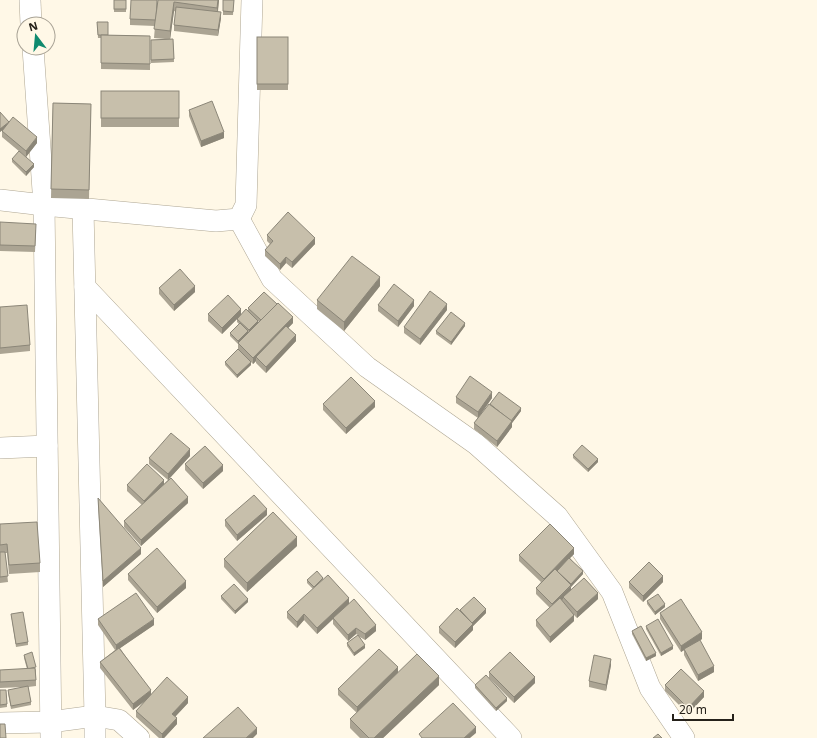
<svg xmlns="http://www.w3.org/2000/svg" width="817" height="738" font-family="'Noto Sans',sans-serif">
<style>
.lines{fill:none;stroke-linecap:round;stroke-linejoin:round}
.minor-casing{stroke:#aea693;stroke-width:22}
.minor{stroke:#fff;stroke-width:21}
.wall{fill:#aba493}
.shaded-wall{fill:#8b8678}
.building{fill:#c7bfab;stroke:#8b8678}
</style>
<rect width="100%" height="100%" fill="#fff8e7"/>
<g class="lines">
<defs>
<g id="minor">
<path d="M30,0L31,24"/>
<path d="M33,48L44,205L51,738"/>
<path d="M0,200L44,205L216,221L239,219"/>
<path d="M83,209L95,716V738"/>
<path d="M239,219L272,279L367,367L476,444L557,516L612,592L650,688L684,738"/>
<path d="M239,219L246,205L252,0"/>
<path d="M85,287L511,738"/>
<path d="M0,448L47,446"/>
<path d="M0,723L50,722L95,716L119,720L139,738"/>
</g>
</defs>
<use href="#minor" class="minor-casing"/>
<use href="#minor" class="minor"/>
</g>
<g class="wall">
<rect x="114" y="0" width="12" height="12"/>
<path d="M158,0H219L218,12L221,18L218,36L174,31V25L176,12L174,11L170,39H173L174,62L151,63V40L165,39L154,38L155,26L130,25V19L156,17Z"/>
<path d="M223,0H234L233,15H223Z"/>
<path d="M97,22L108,35L150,36V70L101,69V38H98Z"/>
<rect x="257" y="37" width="31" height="53"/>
<rect x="101" y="91" width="78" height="36"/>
<path d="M53,103L91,104L89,199L51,198Z"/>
<path d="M189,110L224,138L201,147L189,116Z"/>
<path d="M0,112L9,123L37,143L26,157L2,137V130L0,132Z"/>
<path d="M12,159L34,167L26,176L12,162Z"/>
<path d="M0,228L36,230L35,252L0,251Z"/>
<path d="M267,235L315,244L292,268L286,263L280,270L265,256V250L270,244L267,241Z"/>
<path d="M380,286L344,331L317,309V300Z"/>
<path d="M159,288L195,292L174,311L159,294Z"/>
<path d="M378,305L414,306L398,327L378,311Z"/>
<path d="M0,307L30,345V351L0,354Z"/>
<path d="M248,308L293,323L288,328L296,341L266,373L256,363V361L253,364L251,362V365L237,378L225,365V362L238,349V344L230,336V333L239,324L237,322V319L222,334L208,321V314H241L258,323L259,322L248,311Z"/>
<path d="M447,310L420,345L404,333V327Z"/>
<path d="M465,326L451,345L436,334V331Z"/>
<path d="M456,397L492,398L481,414L490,404L521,411L512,423V427L497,447L474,429V423L478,418L456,403Z"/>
<path d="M323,404L375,407L346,434L323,410Z"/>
<path d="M573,455L598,462L588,472L573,458Z"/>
<path d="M190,456L169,479L188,503L141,546L124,527V521L142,505L127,491V485L164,484L168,480L149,464V458Z"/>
<path d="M185,464L223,471L203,489L185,470Z"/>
<path d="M98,498L141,554L103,587L98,504Z"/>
<path d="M267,515L237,541L225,526V520Z"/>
<path d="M0,524L40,563V572L9,574L7,553H5L8,582L0,583Z"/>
<path d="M297,546L247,592L224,567V559Z"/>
<path d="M574,554L570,558L583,574L571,587V590L598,599L577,618L574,615V621L550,643L536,626V620L550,608L536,594V588L541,582L519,561V555Z"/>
<path d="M128,574L186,588L157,613L128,580Z"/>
<path d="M323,579L349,604L376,631L365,640L358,636L365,648L354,656L347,646V643L358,635L356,634L348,641L333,624V619L317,634L304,620L297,628L287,618V612L313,589L307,583V580Z"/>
<path d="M629,582H663L643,602L629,588Z"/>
<path d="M221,596L248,602L235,614L221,599Z"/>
<path d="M647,601L665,607L655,615L647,604Z"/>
<path d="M460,610L486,613L473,626V630L455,648L439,633V627L460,611Z"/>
<path d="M660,613L702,639L692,645L714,672L698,681L684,655V650L681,652L660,619Z"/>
<path d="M11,614L28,642V645L16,647Z"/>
<path d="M98,619L154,625L120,648L151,694L188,703L175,717L177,724L164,738H159L136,717V711L144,702L133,710L100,668V662L115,650L98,625Z"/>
<path d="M646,626L673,649L661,656L646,629Z"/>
<path d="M632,631L656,656L646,661L632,634Z"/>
<path d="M24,655L36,670V686L28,687L31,702V705L11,709L8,693V690L23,687L0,688V670L27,669L24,658Z"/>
<path d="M611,665L606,691L589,687V681Z"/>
<path d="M489,672L535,683L514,703L489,678Z"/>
<path d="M398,673L439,685L383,738H360L350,728V719L357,713L338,695V689Z"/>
<path d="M475,685L507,701L496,711L475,688Z"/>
<path d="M665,685L704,697L688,714L665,691Z"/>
<path d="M0,690L7,704V707L0,708Z"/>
</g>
<g class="shaded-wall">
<path d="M218,0H219L217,17V8Z"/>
<path d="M174,2V11L170,40V31Z"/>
<path d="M221,12V18L218,36V30Z"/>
<path d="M9,122V125L0,132V129Z"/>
<path d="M224,132V138L201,147V141Z"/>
<path d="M37,137V143L26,157V151Z"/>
<path d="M34,164V167L26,176V172Z"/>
<path d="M315,238V244L292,268V262Z"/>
<path d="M286,257V263L280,270V264Z"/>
<path d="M380,277V286L344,331V322Z"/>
<path d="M195,286V292L174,311V305Z"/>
<path d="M414,300V306L398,327V321Z"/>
<path d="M447,304V310L420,345V339Z"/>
<path d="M241,309V315L222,334V328Z"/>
<path d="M293,317V323L258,359L256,357V361L253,364V358Z"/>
<path d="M258,321V324L249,333V330Z"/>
<path d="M465,323V326L451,345V342Z"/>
<path d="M248,331V334L238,344V341Z"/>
<path d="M296,335V341L266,373V367Z"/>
<path d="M251,362V365L237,378V375Z"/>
<path d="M492,392V398L478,418V412Z"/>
<path d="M375,401V407L346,434V428Z"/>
<path d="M521,408V411L512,423V427L497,447V441Z"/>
<path d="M190,449V456L168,480V474Z"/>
<path d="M598,459V462L588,472V469Z"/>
<path d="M223,465V471L203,489V483Z"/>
<path d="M164,480V486L144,507V501Z"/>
<path d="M188,497V503L141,546V540Z"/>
<path d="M267,509V515L237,541V535Z"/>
<path d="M297,537V546L247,592V583Z"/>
<path d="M141,548V554L103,587V581Z"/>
<path d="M574,548V554L544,585V579Z"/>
<path d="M583,571V574L571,587V591L563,597V599L552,610V604L571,586V584Z"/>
<path d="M663,576V582L643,602V596Z"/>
<path d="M186,581V588L157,613V607Z"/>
<path d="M598,593V599L577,618V612Z"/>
<path d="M349,598V604L333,618V619L317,634V628Z"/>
<path d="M248,599V602L235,614V611Z"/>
<path d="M665,604V607L655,615V612Z"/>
<path d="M486,609V613L473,626V630L455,648V642L472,623Z"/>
<path d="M304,614V620L297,628V622Z"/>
<path d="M574,615V621L550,643V637Z"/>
<path d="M154,619V625L116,651V645Z"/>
<path d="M376,625V631L365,640V634Z"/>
<path d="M356,628V634L348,641V635Z"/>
<path d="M702,632V639L681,652V646Z"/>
<path d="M365,645V648L354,656V653Z"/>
<path d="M673,646V649L661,656V653Z"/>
<path d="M656,653V656L646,661V658Z"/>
<path d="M611,659V665L606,691V685Z"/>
<path d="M714,666V672L698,681V675Z"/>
<path d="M398,667V673L357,713V707Z"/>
<path d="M439,676V685L383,738H374Z"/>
<path d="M535,677V683L514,703V697Z"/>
<path d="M151,690V696L133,710V704Z"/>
<path d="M704,691V697L688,714V708Z"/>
<path d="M188,697V703L172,720V714Z"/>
<path d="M507,698V701L496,711V708Z"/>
<path d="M177,718V724L164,738H162V734Z"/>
<path d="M476,727V733L470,738H464Z"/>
<path d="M257,728V734L253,738H246Z"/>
</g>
<g class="building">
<rect x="114" y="0" width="12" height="9"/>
<path d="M131,0H157L156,20L130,19Z"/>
<path d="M158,0H218L217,8L174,2L170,31L154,29Z"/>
<path d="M223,0H234L233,12L223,11Z"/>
<path d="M176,7L221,12L218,30L174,25Z"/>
<path d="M97,22H108V35H98Z"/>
<path d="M101,35L150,36V64L101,63Z"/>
<rect x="257" y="37" width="31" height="47"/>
<path d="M173,39L174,59L151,60V40Z"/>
<rect x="101" y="91" width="78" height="27"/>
<path d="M212,101L224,132L201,141L189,110Z"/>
<path d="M53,103L91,104L89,190L51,189Z"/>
<path d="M0,112L9,122L0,129Z"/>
<path d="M13,117L37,137L26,151L2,131Z"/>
<path d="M19,151L34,164L26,172L12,159Z"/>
<path d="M288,212L315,238L292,262L286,257L280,264L265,250L273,241L267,235Z"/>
<path d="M0,222L36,224L35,246L0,245Z"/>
<path d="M352,256L380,277L344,322L317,300Z"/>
<path d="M180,269L195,286L174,305L159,288Z"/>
<path d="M394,284L414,300L398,321L378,305Z"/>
<path d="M430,291L447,304L420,339L404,327Z"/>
<path d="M264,292L277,304L261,320L248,308Z"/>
<path d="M228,295L241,309L222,328L208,314Z"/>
<path d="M278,303L293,317L253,358L238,343Z"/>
<path d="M27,305L30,345L0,348V307Z"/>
<path d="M246,309L258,321L249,330L237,319Z"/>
<path d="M451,312L465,323L451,342L436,331Z"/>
<path d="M240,323L248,331L238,341L230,333Z"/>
<path d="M286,326L296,335L266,367L256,357Z"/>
<path d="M238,349L251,362L237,375L225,362Z"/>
<path d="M470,376L492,392L478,412L456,397Z"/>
<path d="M351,377L375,401L346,428L323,404Z"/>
<path d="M499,392L521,408L511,421L490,404Z"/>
<path d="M489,404L512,421L497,441L474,423Z"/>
<path d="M171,433L190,449L168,474L149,458Z"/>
<path d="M582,445L598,459L588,469L573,455Z"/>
<path d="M205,446L223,465L203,483L185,464Z"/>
<path d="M147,464L164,480L144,501L127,485Z"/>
<path d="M171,478L188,497L141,540L124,521Z"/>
<path d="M254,495L267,509L237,535L225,520Z"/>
<path d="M98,498L141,548L103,581Z"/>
<path d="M273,512L297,537L247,583L224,559Z"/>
<path d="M37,522L40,563L9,565L7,544L0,545V524Z"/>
<path d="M550,524L574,548L544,579L519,555Z"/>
<path d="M157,548L186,581L157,607L128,574Z"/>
<path d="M0,552H5L8,576L0,577Z"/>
<path d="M569,558L583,571L571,584L557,571Z"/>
<path d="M649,562L663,576L643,596L629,582Z"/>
<path d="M555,569L571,585L552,604L536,588Z"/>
<path d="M317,571L323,578L314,587L307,580Z"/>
<path d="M328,575L349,598L317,628L304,614L297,622L287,612Z"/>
<path d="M584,578L598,593L577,612L563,597Z"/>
<path d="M234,584L248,599L235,611L221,596Z"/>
<path d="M136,593L154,619L116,645L98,619Z"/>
<path d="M658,594L665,604L655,612L647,601Z"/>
<path d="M474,597L486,609L472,623L460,610Z"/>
<path d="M560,598L574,615L550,637L536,620Z"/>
<path d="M354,599L376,625L365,634L356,628L348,635L333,618Z"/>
<path d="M681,599L702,632L681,646L660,613Z"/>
<path d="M457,608L473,624L455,642L439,627Z"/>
<path d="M23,612L28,642L16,644L11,614Z"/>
<path d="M658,619L673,646L661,653L646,626Z"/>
<path d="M641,626L656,653L646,658L632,631Z"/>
<path d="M358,635L365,645L354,653L347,643Z"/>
<path d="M700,640L714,666L698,675L684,649Z"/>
<path d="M119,648L151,690L133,704L100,662Z"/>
<path d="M379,649L398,667L357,707L338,689Z"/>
<path d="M32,652L36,667L28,669L24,655Z"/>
<path d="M510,652L535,677L514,697L489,672Z"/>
<path d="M417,654L439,676L374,738H369L350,719Z"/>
<path d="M594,655L611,659L606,685L589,681Z"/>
<path d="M35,668L36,680L0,682V670Z"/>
<path d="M681,669L704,691L688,708L665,685Z"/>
<path d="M486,675L507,698L496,708L475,685Z"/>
<path d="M167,677L188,697L172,714L177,718L162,734L136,711Z"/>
<path d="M28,686L31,702L11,706L8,690Z"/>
<path d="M0,690H6L7,704L0,705Z"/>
<path d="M453,703L476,727L464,738H422L419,734Z"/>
<path d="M238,707L257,728L246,738H203Z"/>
<path d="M0,724H5L6,738H0Z"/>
<path d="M658,734L662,738H653Z"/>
</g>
<g transform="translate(36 36) rotate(344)"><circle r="19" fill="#fff8e7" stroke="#a8a295"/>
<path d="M0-3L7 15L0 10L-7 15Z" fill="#0f8a6e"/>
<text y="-6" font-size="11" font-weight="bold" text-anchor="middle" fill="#25211a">N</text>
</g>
<path d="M673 714v6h60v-6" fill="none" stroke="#25211a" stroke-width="2"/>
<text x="679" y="714" font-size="12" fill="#25211a" stroke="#fff8e7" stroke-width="3" paint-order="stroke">20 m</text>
</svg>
